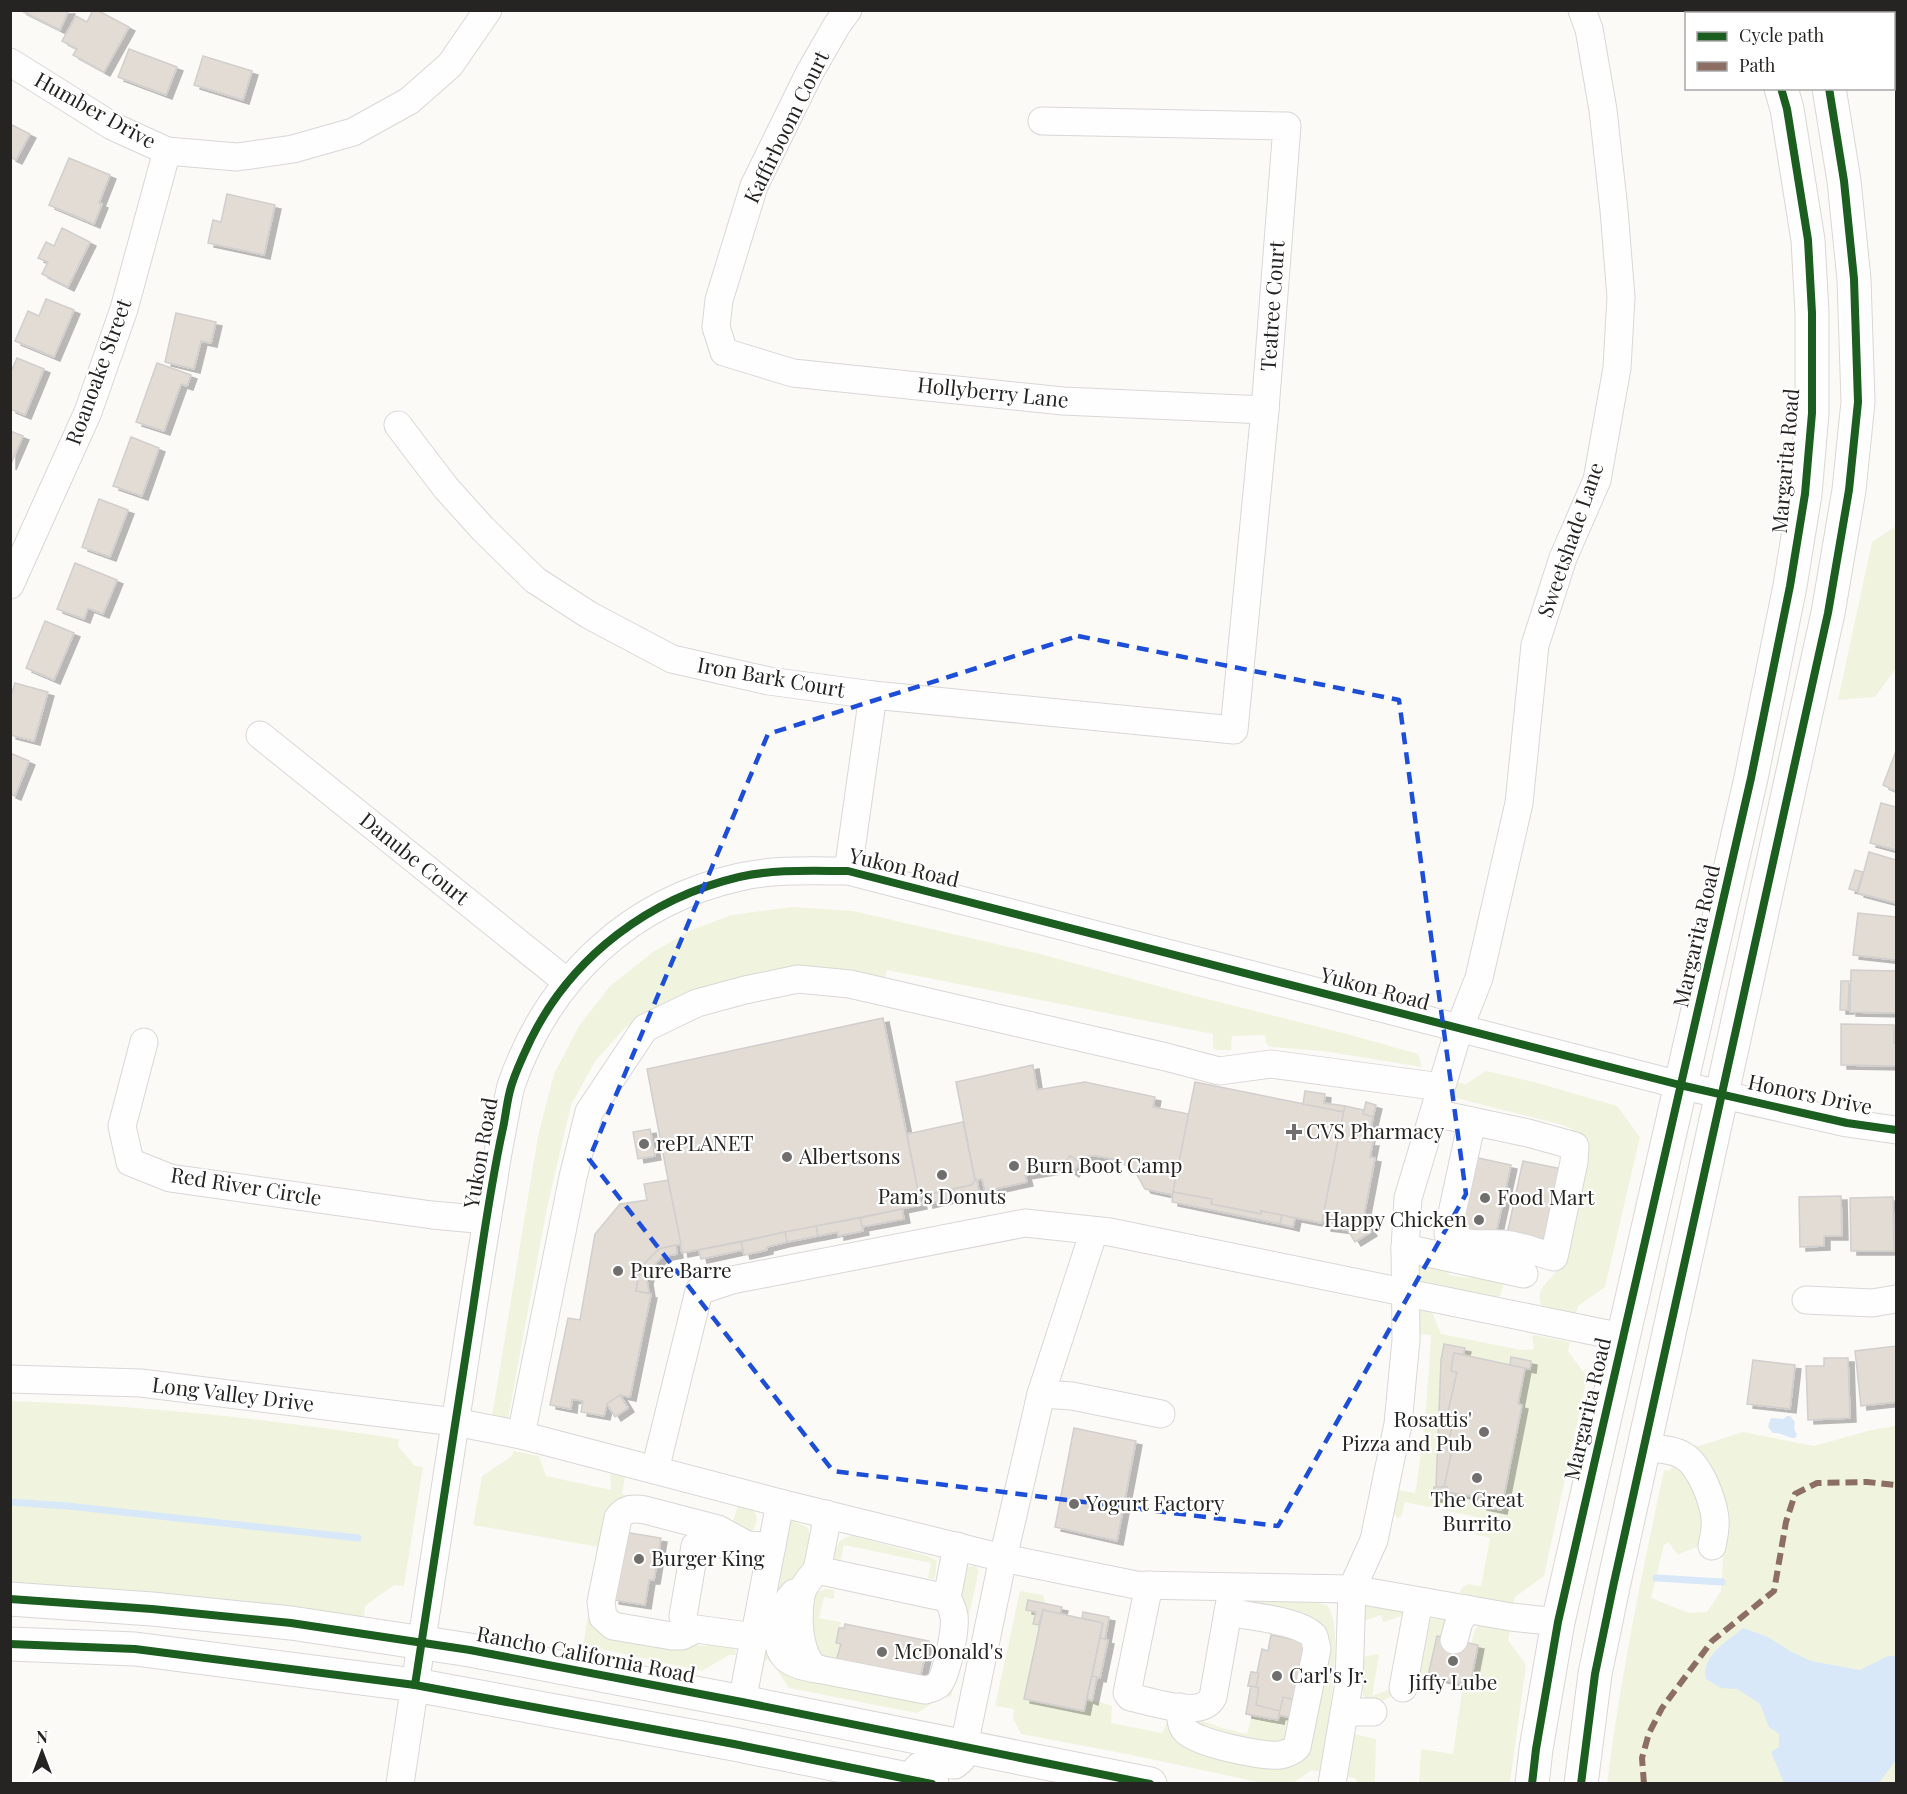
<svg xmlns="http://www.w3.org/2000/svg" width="1907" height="1794" font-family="'Playfair Display',serif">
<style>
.green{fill:#f0f4de;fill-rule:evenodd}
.water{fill:#d8e8f8}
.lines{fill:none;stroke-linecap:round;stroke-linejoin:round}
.stream{stroke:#d8e8f8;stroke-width:7}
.building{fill:#e3dcd5;stroke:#d1cfcd;stroke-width:1.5;filter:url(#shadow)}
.minor-casing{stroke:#d9d7d5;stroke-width:29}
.major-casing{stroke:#d9d7d5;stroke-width:35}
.minor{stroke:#fffefe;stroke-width:27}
.major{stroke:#fffefe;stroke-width:33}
.quiet{stroke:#8d6e63;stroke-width:6;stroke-dasharray:12 6;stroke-linecap:butt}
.cycleway-casing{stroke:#fff;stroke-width:11}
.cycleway{stroke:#1b5e20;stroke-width:8}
.marked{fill:none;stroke:#1d4ed8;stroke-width:4.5;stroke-dasharray:12 8;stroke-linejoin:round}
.poi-dot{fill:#716f6d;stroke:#fff;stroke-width:2}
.labels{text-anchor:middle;stroke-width:4.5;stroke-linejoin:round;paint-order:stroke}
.street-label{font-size:21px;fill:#262422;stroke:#fff}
.poi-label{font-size:21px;fill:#262422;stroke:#fff;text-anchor:start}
</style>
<defs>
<filter id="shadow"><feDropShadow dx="6" dy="4" stdDeviation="0" flood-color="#0004"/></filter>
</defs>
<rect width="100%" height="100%" fill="#fcfaf7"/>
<g class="green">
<path d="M1896,526V668L1875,697L1838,700L1872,542Z"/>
<path d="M792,907L853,911L1040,954L1195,996L1347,1034L1418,1054L1422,1067L1323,1051L1270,1047L1266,1043L1265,1035L1232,1036L1231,1050H1216L1213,1048V1034L887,970L884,982L674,1002L625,1028L596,1060L571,1105L547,1208L508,1419L492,1416L538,1136L554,1074L579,1026L610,986L653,952L691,930L732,915Z"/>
<path d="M1486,1071L1534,1082L1617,1106L1640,1137L1605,1287L1578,1306L1576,1314L1541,1305C1535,1287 1549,1283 1556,1271L1582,1161L1577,1134L1570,1128L1558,1124L1452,1097L1456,1082L1466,1084Z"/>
<path d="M1417,1263L1450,1268L1449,1275L1471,1278L1473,1272L1505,1280L1500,1296L1496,1297L1419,1282L1416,1279Z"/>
<path d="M1428,1310L1432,1312L1441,1334L1521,1350L1534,1349L1532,1337L1534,1335L1570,1342L1568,1351L1587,1377L1544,1576L1515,1597L1513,1604L1460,1593L1461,1589L1467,1584L1481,1586L1490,1538L1474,1534L1477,1517L1405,1502L1401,1517L1397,1518L1393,1512L1398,1490L1415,1493C1424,1441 1428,1388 1431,1335L1417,1334L1416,1315L1419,1311Z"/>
<path d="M11,1401C141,1405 270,1419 399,1439L398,1446L415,1466L423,1467L404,1586L394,1585L365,1606L364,1617L103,1589L11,1584Z"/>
<path d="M1896,1426V1783L1607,1784C1620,1678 1642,1574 1664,1470L1669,1471L1671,1469L1676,1442L1699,1446L1743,1432L1814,1446L1871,1430ZM1668,1542L1678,1555C1692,1548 1713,1539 1723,1555L1721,1591L1707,1612L1689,1613L1651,1598L1664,1545Z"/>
<path d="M513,1451L539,1456L546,1476L611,1490L610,1474L625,1477L622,1494L733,1521L739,1502L750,1506C758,1514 759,1522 752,1531H743L635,1502L594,1611L626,1637L705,1646L716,1642L732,1643L735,1649L736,1655H729L702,1671L583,1645L599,1547L473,1525L482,1476L512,1456Z"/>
<path d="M791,1520L807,1527C820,1550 782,1616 771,1640L925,1696L960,1592L966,1567L975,1566L979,1570L951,1697L944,1696L917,1713L789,1688L771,1661L763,1660Z"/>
<path d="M853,1536L928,1556L937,1561L935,1578L934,1579L928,1578L931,1563L844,1545L841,1559L836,1560L834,1559C836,1546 838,1537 853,1536Z"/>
<path d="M826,1589L834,1590V1599L824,1597L819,1618L841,1622L836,1643L841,1644L835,1664L812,1656L808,1598L816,1592Z"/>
<path d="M1020,1591L1043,1595L1046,1604L1028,1601L1026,1610L1036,1612L1033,1624L1039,1625L1024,1699L1084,1711L1087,1699L1110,1705L1112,1706L1111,1723L1162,1733L1168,1720L1281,1762L1323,1653L1247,1603L1251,1601L1319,1603L1327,1605C1347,1628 1325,1741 1320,1772L1312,1770L1293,1783H1262L1132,1755L1021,1734L1013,1718L1014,1709L995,1706Z"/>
<path d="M1365,1604L1402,1611L1404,1613L1401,1616L1383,1622L1381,1615L1363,1621Z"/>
<path d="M1433,1618L1447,1620L1448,1639L1437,1637L1428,1676L1439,1679L1437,1690L1432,1694L1414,1689L1429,1620Z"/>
<path d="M1478,1625L1510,1631L1508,1640L1526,1665L1510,1783L1419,1784L1421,1749L1453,1754L1463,1684L1470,1685L1478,1646L1471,1644L1475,1630Z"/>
<path d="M1376,1654L1379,1655L1372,1696L1387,1690L1392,1691L1390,1697C1381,1703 1369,1705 1363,1695V1657Z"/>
<path d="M1252,1715L1277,1720L1279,1715L1296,1719L1291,1743L1225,1742L1193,1720H1200L1222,1728L1247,1734Z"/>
<path d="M1354,1734L1376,1739L1375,1783H1358L1355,1778L1347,1777Z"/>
</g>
<g class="water">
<path d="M1787,1416H1790L1795,1422L1794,1428L1797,1435L1795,1438C1787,1438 1782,1432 1773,1433L1768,1427L1771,1418L1783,1419Z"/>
<path d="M1743,1628L1768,1637L1790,1651L1811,1661L1860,1670L1888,1656H1896V1760L1879,1783H1784L1771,1752L1779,1747V1734L1769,1727L1760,1704L1737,1689L1721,1688L1706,1679C1701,1655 1727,1642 1743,1628Z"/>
</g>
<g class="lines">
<g class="stream">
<path d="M10,1502L68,1506L358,1538"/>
<path d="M1656,1578L1722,1582"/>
</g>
</g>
<g class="building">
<path d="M20,10H69L60,30Z"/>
<path d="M93,10H97L129,27L104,72L73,55L77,49L62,41L76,16L87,22Z"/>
<path d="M1883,10H1896V44L1894,45V14H1884Z"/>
<path d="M129,49L177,67L166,95L118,77Z"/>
<path d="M203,56L252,71L243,100L194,85Z"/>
<path d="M10,124L30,134L16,160L10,157Z"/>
<path d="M69,158L110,175L99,203L102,204L94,224L49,205Z"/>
<path d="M227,194L275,205L264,255L208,243L213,220L221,222Z"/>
<path d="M62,228L90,242L68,287L42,274L48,262L38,258L46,242L54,246Z"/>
<path d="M46,299L74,310L54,357L15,341L28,311L39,316Z"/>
<path d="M176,313L216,322L211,343L201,341L194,369L165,362Z"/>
<path d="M17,358L44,369L25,415L10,409V374Z"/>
<path d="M157,363L191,375L187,386L181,384L164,431L136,422Z"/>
<path d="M10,431L23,436L10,466Z"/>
<path d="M131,437L159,448L142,496L113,486Z"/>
<path d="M99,499L128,510L110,557L82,547Z"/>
<path d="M75,563L117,580L103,614L88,608L84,619L57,609Z"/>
<path d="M45,621L74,633L54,680L26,668Z"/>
<path d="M15,683L48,692L34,741L10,735V699Z"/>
<path d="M1896,751V791L1883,785Z"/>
<path d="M10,753L29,761L15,796L10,794Z"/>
<path d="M1881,803L1896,807V850L1870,843Z"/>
<path d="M1869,852L1896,860V903L1858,893Z"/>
<path d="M1855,870L1863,872L1857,891L1849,889Z"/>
<path d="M1858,913L1896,917V960L1853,955Z"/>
<path d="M1851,970L1896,971V1013L1850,1012Z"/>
<path d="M1841,981H1849L1848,1010H1840Z"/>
<path d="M883,1018L921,1205L682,1253L647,1069Z"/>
<path d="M1841,1024L1894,1025V1043H1896V1066L1841,1065Z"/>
<path d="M1033,1065L1037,1090L1085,1082L1155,1097L1153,1107L1189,1114L1173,1195L1145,1189L1137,1175L1119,1160L1096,1156H1084L1076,1160L1070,1156L1063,1166L1066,1168L1025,1175L1027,1182L985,1191L982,1179L975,1180L956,1082Z"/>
<path d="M1195,1082L1344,1112L1322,1223L1261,1211V1214L1211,1204L1212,1199L1173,1192Z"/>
<path d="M1305,1091L1325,1094L1324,1103L1345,1106L1344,1112L1303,1104Z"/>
<path d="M1366,1102L1376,1105L1373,1117L1363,1114Z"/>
<path d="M1345,1106L1364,1110L1363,1114L1373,1117L1368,1142H1373L1370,1157L1375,1158L1363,1221L1348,1230L1325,1227L1326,1222L1322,1221Z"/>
<path d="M963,1122L975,1180L972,1185L919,1196L907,1134Z"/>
<path d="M650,1129L655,1156L638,1159L633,1132Z"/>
<path d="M1070,1156L1080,1162L1073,1173L1063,1166Z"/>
<path d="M1474,1157L1511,1165L1495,1238L1458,1230Z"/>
<path d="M1523,1161L1567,1170L1552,1243L1507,1234Z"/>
<path d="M668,1180L681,1244L659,1249L640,1268L636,1291L651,1294L630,1397L620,1395L607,1404L604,1416L581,1412L583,1401L572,1399L571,1409L550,1405L568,1318L580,1320L595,1234L620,1204L647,1200L644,1184Z"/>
<path d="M975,1180H977L979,1192L927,1204L926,1195L972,1185Z"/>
<path d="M1173,1192L1212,1199L1211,1204L1261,1214V1211L1282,1215L1280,1224L1172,1202Z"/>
<path d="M1841,1196L1842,1236H1824V1246L1800,1247L1799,1197Z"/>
<path d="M1893,1197L1894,1251H1851L1850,1198Z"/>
<path d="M902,1209L904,1219L862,1227L860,1218Z"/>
<path d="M1282,1215L1295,1218L1293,1227L1280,1224Z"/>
<path d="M860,1218L863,1231L838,1236V1232L818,1236L816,1226Z"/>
<path d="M1363,1221L1371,1232L1355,1242L1348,1230Z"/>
<path d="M816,1226L818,1236L787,1242L785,1232Z"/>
<path d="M785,1232L787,1242L767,1247V1250L744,1255L741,1242Z"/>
<path d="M741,1242L743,1250L701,1259L699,1250Z"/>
<path d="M676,1245L677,1254L662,1257L650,1269L647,1280L649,1293L636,1291L640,1268L659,1249Z"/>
<path d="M1444,1344L1465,1348L1463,1355L1454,1353L1451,1371L1457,1372L1448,1412L1455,1413L1447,1450L1452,1451L1444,1487H1436L1441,1360Z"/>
<path d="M1896,1346V1402L1861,1406L1855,1351Z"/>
<path d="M1454,1353L1525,1368L1518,1404L1522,1405L1503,1501L1447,1492V1487H1444L1452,1451L1447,1450L1455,1413L1448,1412L1457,1372L1451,1371Z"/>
<path d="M1511,1357L1531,1361L1530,1369L1510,1365Z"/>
<path d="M1824,1358H1848L1850,1418L1808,1420L1806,1366H1824Z"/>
<path d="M1753,1360L1795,1365L1790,1409L1747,1404Z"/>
<path d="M620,1395L628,1408L615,1417L607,1404Z"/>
<path d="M1074,1428L1136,1441L1117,1541L1055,1527Z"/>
<rect x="1434" y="1487" width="13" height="11"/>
<path d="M1482,1497L1503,1501L1501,1510L1481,1506Z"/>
<path d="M624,1532L661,1538L654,1580H649L645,1605L613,1600Z"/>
<path d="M1028,1600L1062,1607L1060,1614L1043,1610L1039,1625L1033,1624L1036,1612L1026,1610Z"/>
<path d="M1043,1610L1103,1623L1084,1711L1024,1699Z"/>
<path d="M1083,1612L1109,1617L1105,1639L1100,1638L1103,1623L1082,1618Z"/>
<path d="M845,1624L929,1641L920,1677L835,1665L841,1644L836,1643L839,1628H844Z"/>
<path d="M1271,1635L1311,1643L1296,1719L1279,1715L1278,1720L1246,1714L1251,1686H1248L1251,1672L1257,1673L1262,1649L1268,1651Z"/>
<path d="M1437,1636L1478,1645L1470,1685L1428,1676Z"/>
<path d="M1100,1638L1108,1640L1100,1678L1092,1676Z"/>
<path d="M1251,1672L1259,1673L1256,1687L1248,1686Z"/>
<path d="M1092,1676L1097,1677L1092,1701L1087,1699Z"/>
<path d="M1251,1686L1259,1688L1256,1705L1280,1711L1278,1720L1246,1714Z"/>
<path d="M1283,1697L1299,1701L1296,1719L1279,1715Z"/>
</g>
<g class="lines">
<defs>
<g id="minor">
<path d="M848,10L837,25L810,72L754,186L719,300L716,327L724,352L793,373L1063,401L1265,410"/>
<path d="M10,62L112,126L167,151L237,157L293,149L353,132L409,101L450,65L488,10"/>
<path d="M398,425L446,488L483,529L535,580L589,615L672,659L769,681L873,695L1234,730L1265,410L1287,126L1042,121"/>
<path d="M10,585L88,412L124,309L167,151"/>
<path d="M260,735L567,982"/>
<path d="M848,871L873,695"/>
<path d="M144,1042L122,1126L130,1162L170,1178L432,1215L487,1220"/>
<path d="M1434,1113L1528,1133L1575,1146L1574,1162L1554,1257C1538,1253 1520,1245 1503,1244C1485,1243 1463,1247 1448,1234V1224L1452,1213L1472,1121"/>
<path d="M1405,1248L1524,1274"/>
<path d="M1806,1300L1872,1303L1896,1299"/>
<path d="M10,1379L141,1383L455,1422L521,1435L780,1503L1003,1558L1136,1585L1352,1589L1511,1617L1558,1622"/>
<path d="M1041,1394L1072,1396L1161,1414"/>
<path d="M521,1435L573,1177L589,1112L645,1028L697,1003L745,990L798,979L850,984L1166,1057L1219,1071L1271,1064L1441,1087"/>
<path d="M1644,1447C1657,1449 1673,1449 1684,1456C1700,1466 1713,1500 1715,1518C1716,1527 1714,1537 1712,1546"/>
<path d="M655,1470L699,1291L732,1280L1025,1223L1110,1232L1622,1337"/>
<path d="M826,1514L825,1530L817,1570L947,1598L957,1546"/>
<path d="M817,1570C812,1576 807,1581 803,1589C796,1608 797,1659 818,1669L925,1690C930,1689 934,1688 938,1685C947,1676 956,1628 954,1616C953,1610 950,1603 947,1598"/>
<path d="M1149,1585L1127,1693L1130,1697C1150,1701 1202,1720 1213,1697L1231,1595"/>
<path d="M794,1593C785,1602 783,1611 780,1623C773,1656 787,1665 818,1669"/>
<path d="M696,1629L682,1636H672L613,1626L603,1617L601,1602L618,1518C625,1508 634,1508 645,1510L718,1529L747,1545"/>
<path d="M755,1637L696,1629C688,1627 685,1625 683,1616L695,1546L700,1543L772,1546"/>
<path d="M1454,1640L1459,1622L1467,1609"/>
<path d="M1403,1688L1419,1601"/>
<path d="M742,1702L780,1503"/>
<path d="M1180,1707C1181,1715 1180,1724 1185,1730C1194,1743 1264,1757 1280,1755C1287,1754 1292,1752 1297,1747L1317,1649L1314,1636C1298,1620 1251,1617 1228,1612"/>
<path d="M1345,1712H1373"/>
<path d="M908,1778L919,1766L932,1764L955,1765L961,1760L1003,1558L1041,1394L1094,1231"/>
<path d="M400,1784C421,1642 443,1500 465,1359C474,1299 484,1238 494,1178C497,1155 502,1133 506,1110C508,1101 509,1091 512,1083C549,978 630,901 740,877C775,869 812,871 848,871L1680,1085L1847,1123L1896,1130"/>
<path d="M1332,1784L1349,1683L1352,1589L1374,1540L1398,1424L1406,1340L1405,1248L1408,1198L1459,1029L1479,978L1519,803L1535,645L1563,558L1597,480L1617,368L1621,297L1614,210L1603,110L1589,29L1582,10"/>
</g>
<g id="major">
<path d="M1760,10L1761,14"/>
<path d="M1806,10L1807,14"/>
<path d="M10,1599L152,1609L291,1623L470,1650L742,1702L1150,1784"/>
<path d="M10,1644L135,1649L415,1685L734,1744L932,1784"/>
<path d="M1532,1784L1536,1749L1558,1622L1751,778L1790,586L1805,494L1812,413V313L1808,240L1787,109L1781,88"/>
<path d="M1581,1784L1595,1674L1613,1587L1828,613L1849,490L1858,402L1854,279L1844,181L1829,88"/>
</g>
</defs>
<use href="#minor" class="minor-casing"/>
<use href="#major" class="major-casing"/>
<use href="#minor" class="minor"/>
<use href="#major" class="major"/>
<path class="quiet" d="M1644,1784L1642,1758L1649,1733L1662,1708L1712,1641L1774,1591L1786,1522L1795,1494L1817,1483L1867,1482L1896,1485"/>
<defs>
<g id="cycleway">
<path d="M10,1599L152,1609L291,1623L470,1650L742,1702L1150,1784"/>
<path d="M10,1644L135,1649L415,1685L734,1744L932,1784"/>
<path d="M415,1685C435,1560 453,1434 473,1308C482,1248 490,1187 503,1128C506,1114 507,1100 511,1087C516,1070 524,1054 531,1039C572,956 650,898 739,877C774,869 812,871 848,871L1680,1085L1847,1123L1896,1130"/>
<path d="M1532,1784L1536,1749L1558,1622L1751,778L1790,586L1805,494L1812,413V313L1808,240L1787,109L1781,88"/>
<path d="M1581,1784L1595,1674L1613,1587L1828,613L1849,490L1858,402L1854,279L1844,181L1829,88"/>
</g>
</defs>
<use href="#cycleway" class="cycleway-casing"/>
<use href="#cycleway" class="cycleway"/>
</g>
<path class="marked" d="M1078,636L1399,700L1466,1194L1278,1526L833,1471L589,1159L768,734Z"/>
<g class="poi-dot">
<path d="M1291 1123h6v6h6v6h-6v6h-6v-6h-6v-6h6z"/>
<circle cx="644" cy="1144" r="6"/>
<circle cx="787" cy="1157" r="6"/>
<circle cx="1014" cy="1166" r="6"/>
<circle cx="942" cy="1175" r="6"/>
<circle cx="1485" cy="1198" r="6"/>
<circle cx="1479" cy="1220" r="6"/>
<circle cx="618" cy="1271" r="6"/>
<circle cx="1484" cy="1432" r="6"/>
<circle cx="1477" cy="1478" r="6"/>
<circle cx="1074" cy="1504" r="6"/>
<circle cx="639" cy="1559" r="6"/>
<circle cx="882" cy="1652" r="6"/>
<circle cx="1453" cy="1661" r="6"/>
<circle cx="1277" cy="1676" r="6"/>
</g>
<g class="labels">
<g class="street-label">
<text transform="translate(95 111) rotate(29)" y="7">Humber Drive</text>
<text transform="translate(787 127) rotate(-64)" y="7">Kaffirboom Court</text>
<text transform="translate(1273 306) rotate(-86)" y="7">Teatree Court</text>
<text transform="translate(99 372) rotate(-70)" y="7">Roanoake Street</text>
<text transform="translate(993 393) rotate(6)" y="7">Hollyberry Lane</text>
<text transform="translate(1786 461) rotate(-85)" y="7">Margarita Road</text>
<text transform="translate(1571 540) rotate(-71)" y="7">Sweetshade Lane</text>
<text transform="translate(771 678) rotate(10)" y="7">Iron Bark Court</text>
<text transform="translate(414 859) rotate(39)" y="7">Danube Court</text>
<text transform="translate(904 868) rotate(13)" y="7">Yukon Road</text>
<text transform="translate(1697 936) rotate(-77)" y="7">Margarita Road</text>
<text transform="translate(1375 989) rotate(15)" y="7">Yukon Road</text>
<text transform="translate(1810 1095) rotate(12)" y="7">Honors Drive</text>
<text transform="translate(481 1153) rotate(-80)" y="7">Yukon Road</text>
<text transform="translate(246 1187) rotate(9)" y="7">Red River Circle</text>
<text transform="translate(233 1395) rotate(7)" y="7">Long Valley Drive</text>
<text transform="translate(1588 1409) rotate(-77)" y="7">Margarita Road</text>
<text transform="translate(586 1655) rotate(11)" y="7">Rancho California Road</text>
</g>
<g class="poi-label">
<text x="1306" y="1139">CVS Pharmacy</text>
<text x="656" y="1151">rePLANET</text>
<text x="799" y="1164">Albertsons</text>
<text x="1026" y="1173">Burn Boot Camp</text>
<text x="942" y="1204" text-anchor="middle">Pam’s Donuts</text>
<text x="1497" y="1205">Food Mart</text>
<text x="1467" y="1227" text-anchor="end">Happy Chicken</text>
<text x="630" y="1278">Pure Barre</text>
<text x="1472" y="1427" text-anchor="end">Rosattis'<tspan x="1472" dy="24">Pizza and Pub</tspan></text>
<text x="1477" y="1507" text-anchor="middle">The Great<tspan x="1477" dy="24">Burrito</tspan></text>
<text x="1086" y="1511">Yogurt Factory</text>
<text x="651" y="1566">Burger King</text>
<text x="894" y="1659">McDonald's</text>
<text x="1289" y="1683">Carl's Jr.</text>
<text x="1453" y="1690" text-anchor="middle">Jiffy Lube</text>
</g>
</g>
<rect width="1907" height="1794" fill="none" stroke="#262422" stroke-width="24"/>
<rect x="1685" y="12" width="210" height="78" fill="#ffffff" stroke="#a8a7a7" stroke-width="1.5"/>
<rect x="1697" y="32" width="30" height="9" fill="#1b5e20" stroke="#a8a7a7" stroke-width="1.5"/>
<text x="1739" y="42" font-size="18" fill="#262422">Cycle path</text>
<rect x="1697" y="62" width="30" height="9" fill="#8d6e63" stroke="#a8a7a7" stroke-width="1.5"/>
<text x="1739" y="72" font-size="18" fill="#262422">Path</text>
<g transform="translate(42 1752)" stroke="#ffffff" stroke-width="4.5" paint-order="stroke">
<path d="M0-4.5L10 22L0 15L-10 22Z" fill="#262422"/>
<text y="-9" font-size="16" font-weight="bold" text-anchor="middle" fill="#262422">N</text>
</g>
</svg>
